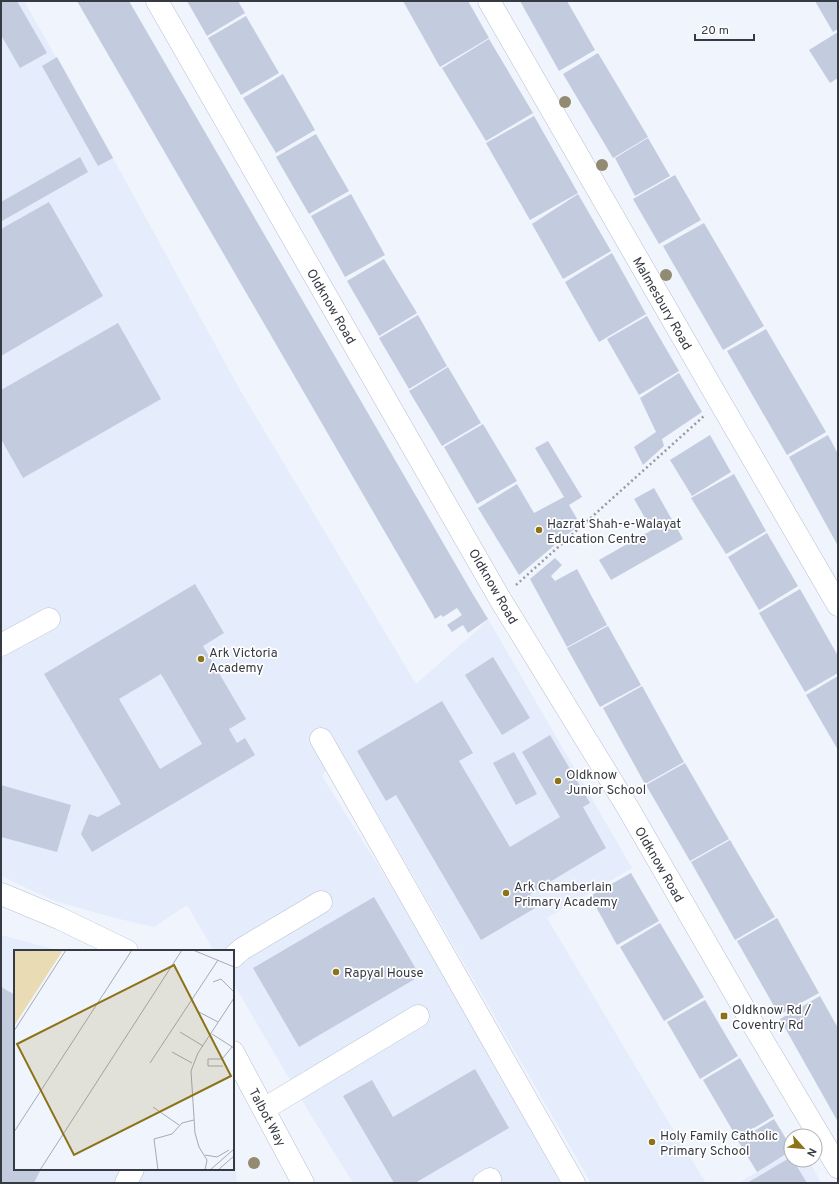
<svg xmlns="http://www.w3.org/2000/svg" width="839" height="1184" font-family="Overpass,sans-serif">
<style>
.built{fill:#e5ecfc}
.building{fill:#c3cbdf;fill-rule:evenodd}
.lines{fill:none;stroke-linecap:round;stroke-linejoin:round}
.minor-casing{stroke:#b6bfd2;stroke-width:23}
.path{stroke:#969aa2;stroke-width:2.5;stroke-dasharray:2 3;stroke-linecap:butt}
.minor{stroke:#fff;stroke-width:22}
.tree{fill:#928b71}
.poi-dot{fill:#8d7317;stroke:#fff;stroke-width:1.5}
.labels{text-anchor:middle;stroke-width:3.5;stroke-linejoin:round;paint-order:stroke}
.street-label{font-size:13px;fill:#363a42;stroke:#fff}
.poi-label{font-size:13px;fill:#363a42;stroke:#fff;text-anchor:start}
.inset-road{fill:none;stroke:#a6aab2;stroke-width:1}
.view{fill:#8d7317;fill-opacity:0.15;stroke:#8d7317;stroke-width:2}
.inset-edge{fill:none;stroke:#363a42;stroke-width:2}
</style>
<rect width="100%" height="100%" fill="#f0f4fc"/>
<g class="built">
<path d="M1,1H24L113,158L240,390L416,684L482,626L488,619L632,868L547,918L665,1116L706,1183H591L341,751L322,776L433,953L560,1183H353L309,1112L233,983V951H214L187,905L154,927L111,917L52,900L1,876Z"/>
<path d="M1,935L61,951H15V1169H233V1130L237,1183H1Z"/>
<path d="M791,1152V1160H809L821,1183H738Z"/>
</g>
<g class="building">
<path d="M1,1H17L47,53L20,68L1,35Z"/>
<path d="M77,1H129L471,591L488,619L468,633L463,625L452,632L447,625L462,615L457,608L443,617L441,615L435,619L433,615Z"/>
<path d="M187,1H238L245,13L207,36Z"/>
<path d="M403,1H468L489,38L440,67Z"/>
<path d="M520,1H567L595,50L559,71Z"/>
<path d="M815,1H838V29L833,32Z"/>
<path d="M246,16L279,73L241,95L208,38Z"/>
<path d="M838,32V78L830,83L809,50Z"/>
<path d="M489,39L533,113L486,141L442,68Z"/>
<path d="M598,53L648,137L613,158L563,74Z"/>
<path d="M57,57L113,158L98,166L42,66Z"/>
<path d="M283,74L315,130L276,153L243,98Z"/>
<path d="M534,116L578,193L530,220L486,143Z"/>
<path d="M316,134L349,191L309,214L276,157Z"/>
<path d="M648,138L670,176L635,196L615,158Z"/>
<path d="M80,157L88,172L2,221L1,220V202Z"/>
<path d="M675,175L701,220L659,244L633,199Z"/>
<path d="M351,194L385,255L345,277L311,216Z"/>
<path d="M578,194L611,251L563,279L532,224Z"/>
<path d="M49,202L103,296L1,356V229Z"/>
<path d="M704,223L764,326L723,350L663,246Z"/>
<path d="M612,253L646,314L599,342L565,282Z"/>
<path d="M384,259L417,313L379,336L347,281Z"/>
<path d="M418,315L447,366L409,389L379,338Z"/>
<path d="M647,316L679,371L639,395L607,339Z"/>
<path d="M118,323L161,399L23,478L1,439V390Z"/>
<path d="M766,329L826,432L787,455L727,351Z"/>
<path d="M448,367L481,423L442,446L409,391Z"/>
<path d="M679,373L702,412L662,439L664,446L643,465L634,447L656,432L640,398Z"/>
<path d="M483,424L517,481L477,504L444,447Z"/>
<path d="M710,435L731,472L692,496L670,460Z"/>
<path d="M828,435L838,454V546L789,457Z"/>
<path d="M548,441L582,497L569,505L580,524L519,575L478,508L517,484L534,513L564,497L535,448Z"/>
<path d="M734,474L766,531L726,554L691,498Z"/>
<path d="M654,488L683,539L611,580L599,560L652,530L634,499Z"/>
<path d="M767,533L798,586L759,610L728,557Z"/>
<path d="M555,558L562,565L551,576L555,581L577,569L607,625L567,647L530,579Z"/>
<path d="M195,584L224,633L203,646L246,719L229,729L237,743L245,738L255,755L92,852L81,834L89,814L98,817L121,804L44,674ZM161,674L202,744L160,769L119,699Z"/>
<path d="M800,589L838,656V673L805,692L759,613Z"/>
<path d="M608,626L641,685L600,707L567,648Z"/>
<path d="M493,657L530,718L502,735L465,675Z"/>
<path d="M838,676V750L806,695Z"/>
<path d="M642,686L684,762L645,784L603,708Z"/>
<path d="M442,701L473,753L459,761L510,847L560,817L522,752L550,735L590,803L583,807L606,848L530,894L537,907L481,940L396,795L386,801L357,751Z"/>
<path d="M514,752L537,794L516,805L493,763Z"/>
<path d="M685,763L729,839L690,861L646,785Z"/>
<path d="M1,785L71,805L57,852L1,837Z"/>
<path d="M730,840L775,917L735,940L691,862Z"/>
<path d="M631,873L659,921L617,945L590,896Z"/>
<path d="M374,897L420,976L299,1047L253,968Z"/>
<path d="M777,918L819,993L779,1015L737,941Z"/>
<path d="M660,923L704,997L664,1021L620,947Z"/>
<path d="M1,987L15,995V1169H41L34,1183H1Z"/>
<path d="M820,996L838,1028V1122L780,1019Z"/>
<path d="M705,1000L738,1056L700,1079L667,1022Z"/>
<path d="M740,1058L774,1116L737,1138L703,1080Z"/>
<path d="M475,1069L509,1128L415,1183H394L343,1096L372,1080L393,1117Z"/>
<path d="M774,1119L791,1147V1151L757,1172L738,1141Z"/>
<path d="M791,1157V1160H793L807,1183H747Z"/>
</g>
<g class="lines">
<defs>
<g id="minor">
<path d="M157,1L500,599L628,808L751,1021L838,1167"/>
<path d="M489,1L720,402L838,605"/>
<path d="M1,645L49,619"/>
<path d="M321,739L574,1183"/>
<path d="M1,894L59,918L127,951"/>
<path d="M233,957L242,949L321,902"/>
<path d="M233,1052L303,1183"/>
<path d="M264,1109L418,1016"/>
<path d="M126,1183L133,1169"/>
<path d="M484,1183L490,1179"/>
</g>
</defs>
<use href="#minor" class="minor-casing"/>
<path class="path" d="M516,585L704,416"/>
<use href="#minor" class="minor"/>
</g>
<g class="tree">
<circle cx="565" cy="102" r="6"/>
<circle cx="602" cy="165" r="6"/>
<circle cx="666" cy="275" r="6"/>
<circle cx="254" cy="1163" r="6"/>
</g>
<g class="poi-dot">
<circle cx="539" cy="530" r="4"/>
<circle cx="201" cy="659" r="4"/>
<circle cx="558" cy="781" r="4"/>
<circle cx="506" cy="893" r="4"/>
<circle cx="336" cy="972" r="4"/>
<rect x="720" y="1012" width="8" height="8" rx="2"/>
<circle cx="652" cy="1142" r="4"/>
</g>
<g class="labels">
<g class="street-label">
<text transform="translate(663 303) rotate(60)" y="5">Malmesbury Road</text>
<text transform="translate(332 306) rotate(60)" y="5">Oldknow Road</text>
<text transform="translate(494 586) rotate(60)" y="5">Oldknow Road</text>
<text transform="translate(660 864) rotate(60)" y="5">Oldknow Road</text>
<text transform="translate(268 1117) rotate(62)" y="5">Talbot Way</text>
</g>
<g class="poi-label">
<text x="547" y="528">Hazrat Shah-e-Walayat<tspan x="547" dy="15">Education Centre</tspan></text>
<text x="209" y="657">Ark Victoria<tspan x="209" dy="15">Academy</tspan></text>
<text x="566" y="779">Oldknow<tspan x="566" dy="15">Junior School</tspan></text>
<text x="514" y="891">Ark Chamberlain<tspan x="514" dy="15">Primary Academy</tspan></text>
<text x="344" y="977">Rapyal House</text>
<text x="732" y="1014">Oldknow Rd /<tspan x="732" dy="15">Coventry Rd</tspan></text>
<text x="660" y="1140">Holy Family Catholic<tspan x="660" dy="15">Primary School</tspan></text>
</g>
</g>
<g transform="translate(14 950)">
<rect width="220" height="220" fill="#f0f4fc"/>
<path d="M0,0H49L0,76Z" fill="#e9dbb3"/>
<path class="inset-road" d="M179,0L220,17M199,32L207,29L220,42M183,61L204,72M0,81L52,0M166,82L189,96M198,84L220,98M158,102L178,113M136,113L204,10M209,116H194V109H208L218,97M139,157L165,175M0,182L118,0M191,205L203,207L215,200M26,220L168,0M144,220L140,189L158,184L168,173L180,170M191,220L193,210L185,197L181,183L177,121L184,103L220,48M196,220L220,199M204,220L220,206"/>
<path class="view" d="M160,15L217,126L60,205L3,94Z"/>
<rect width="220" height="220" class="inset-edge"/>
</g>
<rect width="839" height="1184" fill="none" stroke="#363a42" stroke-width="4"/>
<g transform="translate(803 1148) rotate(117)"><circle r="19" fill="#ffffff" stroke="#afb0b3"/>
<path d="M0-3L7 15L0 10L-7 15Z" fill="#8d7317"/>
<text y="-6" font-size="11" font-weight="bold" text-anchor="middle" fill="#363a42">N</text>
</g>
<path d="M695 34v6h59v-6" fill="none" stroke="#363a42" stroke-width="2"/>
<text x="701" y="34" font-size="12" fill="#363a42" stroke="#ffffff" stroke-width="3" paint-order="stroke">20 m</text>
</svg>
